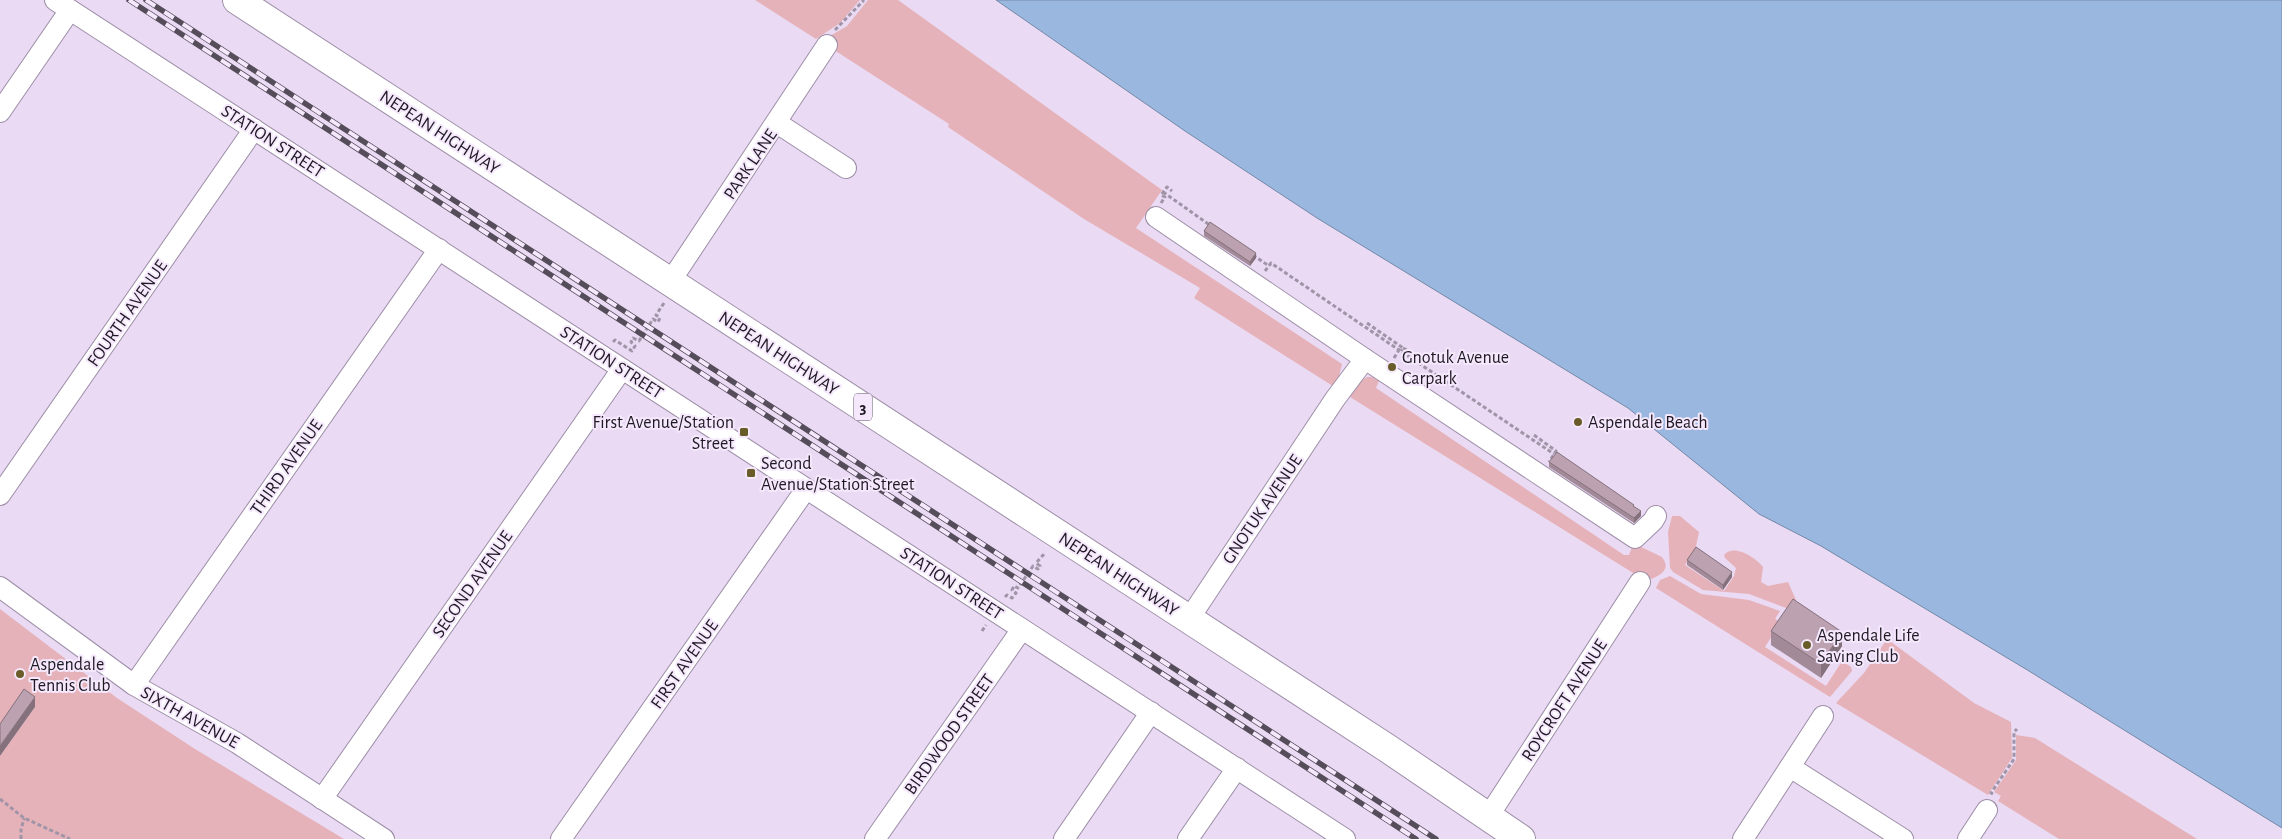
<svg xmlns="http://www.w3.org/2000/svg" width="2282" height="839" font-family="'Alegreya Sans',sans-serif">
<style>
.green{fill:#e6b2b9}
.water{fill:#99b7df;stroke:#7488a6}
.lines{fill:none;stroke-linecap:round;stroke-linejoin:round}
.minor-casing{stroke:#9d8ea7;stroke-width:22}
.highway-casing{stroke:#9d8ea7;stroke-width:30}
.path{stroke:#a094a7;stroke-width:3;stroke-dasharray:4 2.5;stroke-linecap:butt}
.minor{stroke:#fff;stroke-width:20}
.highway{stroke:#fff;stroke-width:28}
.rail-casing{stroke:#554d5a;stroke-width:5.5}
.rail{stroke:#f5e8fd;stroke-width:4;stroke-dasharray:11;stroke-linecap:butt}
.wall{fill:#a28a98}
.shaded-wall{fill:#84717c}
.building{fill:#bca1b1;stroke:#84717c}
.poi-dot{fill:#695c29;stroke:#f5e8fd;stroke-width:2}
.labels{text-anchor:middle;stroke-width:4;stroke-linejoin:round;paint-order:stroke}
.shield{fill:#f5e8fd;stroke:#5e5764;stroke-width:1}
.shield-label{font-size:16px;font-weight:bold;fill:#1e1922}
.street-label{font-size:18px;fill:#1e1922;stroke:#f5e8fd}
.poi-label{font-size:18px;fill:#1e1922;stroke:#f5e8fd;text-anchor:start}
</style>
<rect width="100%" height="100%" fill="#eadaf4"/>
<g class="green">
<path d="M755,0H860L840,23L816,39Z"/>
<path d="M868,0H898L1162,190L1136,228L1342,364L1336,388L1194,298L1200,288L1084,219L948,127L949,124L831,48L825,39L847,26Z"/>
<path d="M1367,377H1372L1379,381L1376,388L1624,555H1629L1632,547L1637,545L1662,557C1671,569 1662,574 1652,579L1641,572L1638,576L1350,397L1361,381Z"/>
<path d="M1672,516H1680L1699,532L1695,551L1685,565L1724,591L1734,576L1736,568L1725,558L1724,555C1734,543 1756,558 1763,567L1761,582L1768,586L1788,582L1796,600L1789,609L1749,594L1703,590L1673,572L1670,568L1668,532Z"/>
<path d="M1670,576L1701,594L1749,600L1780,611L1775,619L1781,622L1765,647L1826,686L1842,661L1851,667L1852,671L1830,697L1656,588L1660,580Z"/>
<path d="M0,609L117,698L195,749L344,839H0V756L35,707L0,733Z"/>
<path d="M1887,639L1974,703L2011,722L2012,758L1988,795L1836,703L1864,673Z"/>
<path d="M2016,735L2035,738L2197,839H2059L1998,801L2001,796L1994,792L2016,760Z"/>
</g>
<path class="water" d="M996,0H2282V828L2029,671L1821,546L1759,514L1628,408L1317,218L1185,131Z"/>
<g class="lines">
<defs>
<g id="minor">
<path d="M55,0L1345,839"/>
<path d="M0,112L70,10"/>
<path d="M777,123L846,168"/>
<path d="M1156,217L1365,359L1635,538L1653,521L1656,516"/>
<path d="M670,282L827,45"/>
<path d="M0,495L254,129"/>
<path d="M0,587L134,685L237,743L384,839"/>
<path d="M1189,619L1335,399L1365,359"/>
<path d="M134,685L439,249"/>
<path d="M1790,767L1903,839"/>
<path d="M322,799L622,369"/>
<path d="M1488,817L1640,582"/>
<path d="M561,839L806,489"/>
<path d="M875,839L1022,629"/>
<path d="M1064,839L1151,712"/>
<path d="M1188,839L1237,768"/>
<path d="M1743,839L1823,716"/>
<path d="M1968,839L1987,810"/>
</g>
<path id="highway" d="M237,0L1387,748L1521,839"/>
</defs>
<use href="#minor" class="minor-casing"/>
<use href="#highway" class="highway-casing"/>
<g class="path">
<path d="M835,30L864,0"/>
<path d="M1163,192L1211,226"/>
<path d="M1161,203L1165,197L1161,195L1167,187L1172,191"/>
<path d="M1253,255L1269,266"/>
<path d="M1265,271L1271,263L1399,350"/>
<path d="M1367,323L1403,348L1401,351"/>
<path d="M613,342L615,340L632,351L635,346L631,342L633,338L639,341L653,319L658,322L660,318L656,315L664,303L665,304"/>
<path d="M1403,348L1409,351"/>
<path d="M1394,358L1399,350L1554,454"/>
<path d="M1534,435L1556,451L1549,462"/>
<path d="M1005,597L1007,595L1012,598L1016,593L1012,590L1014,586L1018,588L1033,566L1038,569L1040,566L1036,563L1045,553"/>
<path d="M982,631L986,625"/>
<path d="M1993,794L1991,793L2014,759V732L2017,729"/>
<path d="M0,799L24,818L70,839"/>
<path d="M21,839V830L24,818"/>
</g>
<use href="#minor" class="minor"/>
<use href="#highway" class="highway"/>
<defs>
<g id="rail">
<path d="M129,0L1416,839"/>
<path d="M146,0L1436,839"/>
</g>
</defs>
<use href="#rail" class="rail-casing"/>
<use href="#rail" class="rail"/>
</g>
<g class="wall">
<path d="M1204,231L1256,258L1250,266L1204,236Z"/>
<path d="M1549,462L1634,507L1641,516L1634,523L1549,467Z"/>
<path d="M1687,560L1732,577L1723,590L1687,565Z"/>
<path d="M1771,631L1842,646L1821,678L1771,645Z"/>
</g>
<g class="shaded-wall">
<path d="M1256,253V258L1250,266V262Z"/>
<path d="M1641,511V516L1634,523V518Z"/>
<path d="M1732,572V577L1723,590V585Z"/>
<path d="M1842,632V646L1821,678V664Z"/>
<path d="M35,697V707L0,756V746Z"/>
</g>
<g class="building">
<path d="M1210,222L1256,253L1250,262L1204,231Z"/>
<path d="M1557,452L1634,505L1633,506L1641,511L1634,518L1549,462Z"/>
<path d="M1696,547L1732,572L1723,585L1687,560Z"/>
<path d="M1793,599L1842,632L1821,664L1771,631Z"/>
<path d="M24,689L35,697L0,746V724Z"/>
</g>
<g class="poi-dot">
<circle cx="1392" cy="367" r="5"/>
<circle cx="1578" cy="422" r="5"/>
<rect x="739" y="427" width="10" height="10" rx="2.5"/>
<rect x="746" y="468" width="10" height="10" rx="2.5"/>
<circle cx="1807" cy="645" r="5"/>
<circle cx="20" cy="674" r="5"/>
</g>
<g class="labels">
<rect class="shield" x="854" y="393.5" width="18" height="27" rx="4"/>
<g class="shield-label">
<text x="863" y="413">3</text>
</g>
<g class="street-label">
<text transform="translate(440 132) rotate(33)" y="6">NEPEAN HIGHWAY</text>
<text transform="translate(273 141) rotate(33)" y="6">STATION STREET</text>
<text transform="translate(750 164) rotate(-56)" y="6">PARK LANE</text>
<text transform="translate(127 313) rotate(-55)" y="6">FOURTH AVENUE</text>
<text transform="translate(779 353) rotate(33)" y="6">NEPEAN HIGHWAY</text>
<text transform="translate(612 362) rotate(33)" y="6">STATION STREET</text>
<text transform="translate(286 467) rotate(-55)" y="6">THIRD AVENUE</text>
<text transform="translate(1262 509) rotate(-56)" y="6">GNOTUK AVENUE</text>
<text transform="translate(1119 574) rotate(33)" y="6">NEPEAN HIGHWAY</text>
<text transform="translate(952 583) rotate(33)" y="6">STATION STREET</text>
<text transform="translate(472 584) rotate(-55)" y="6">SECOND AVENUE</text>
<text transform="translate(684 664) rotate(-55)" y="6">FIRST AVENUE</text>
<text transform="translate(1564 700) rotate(-57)" y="6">ROYCROFT AVENUE</text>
<text transform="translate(190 717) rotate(29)" y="6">SIXTH AVENUE</text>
<text transform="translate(949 734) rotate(-55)" y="6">BIRDWOOD STREET</text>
</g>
<g class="poi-label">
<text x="1402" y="363">Gnotuk Avenue<tspan x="1402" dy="21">Carpark</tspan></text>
<text x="734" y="428" text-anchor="end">First Avenue/Station<tspan x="734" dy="21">Street</tspan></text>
<text x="1588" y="428">Aspendale Beach</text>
<text x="761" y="469">Second<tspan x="761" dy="21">Avenue/Station Street</tspan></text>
<text x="1817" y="641">Aspendale Life<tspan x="1817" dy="21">Saving Club</tspan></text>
<text x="30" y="670">Aspendale<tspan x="30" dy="21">Tennis Club</tspan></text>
</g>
</g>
</svg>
